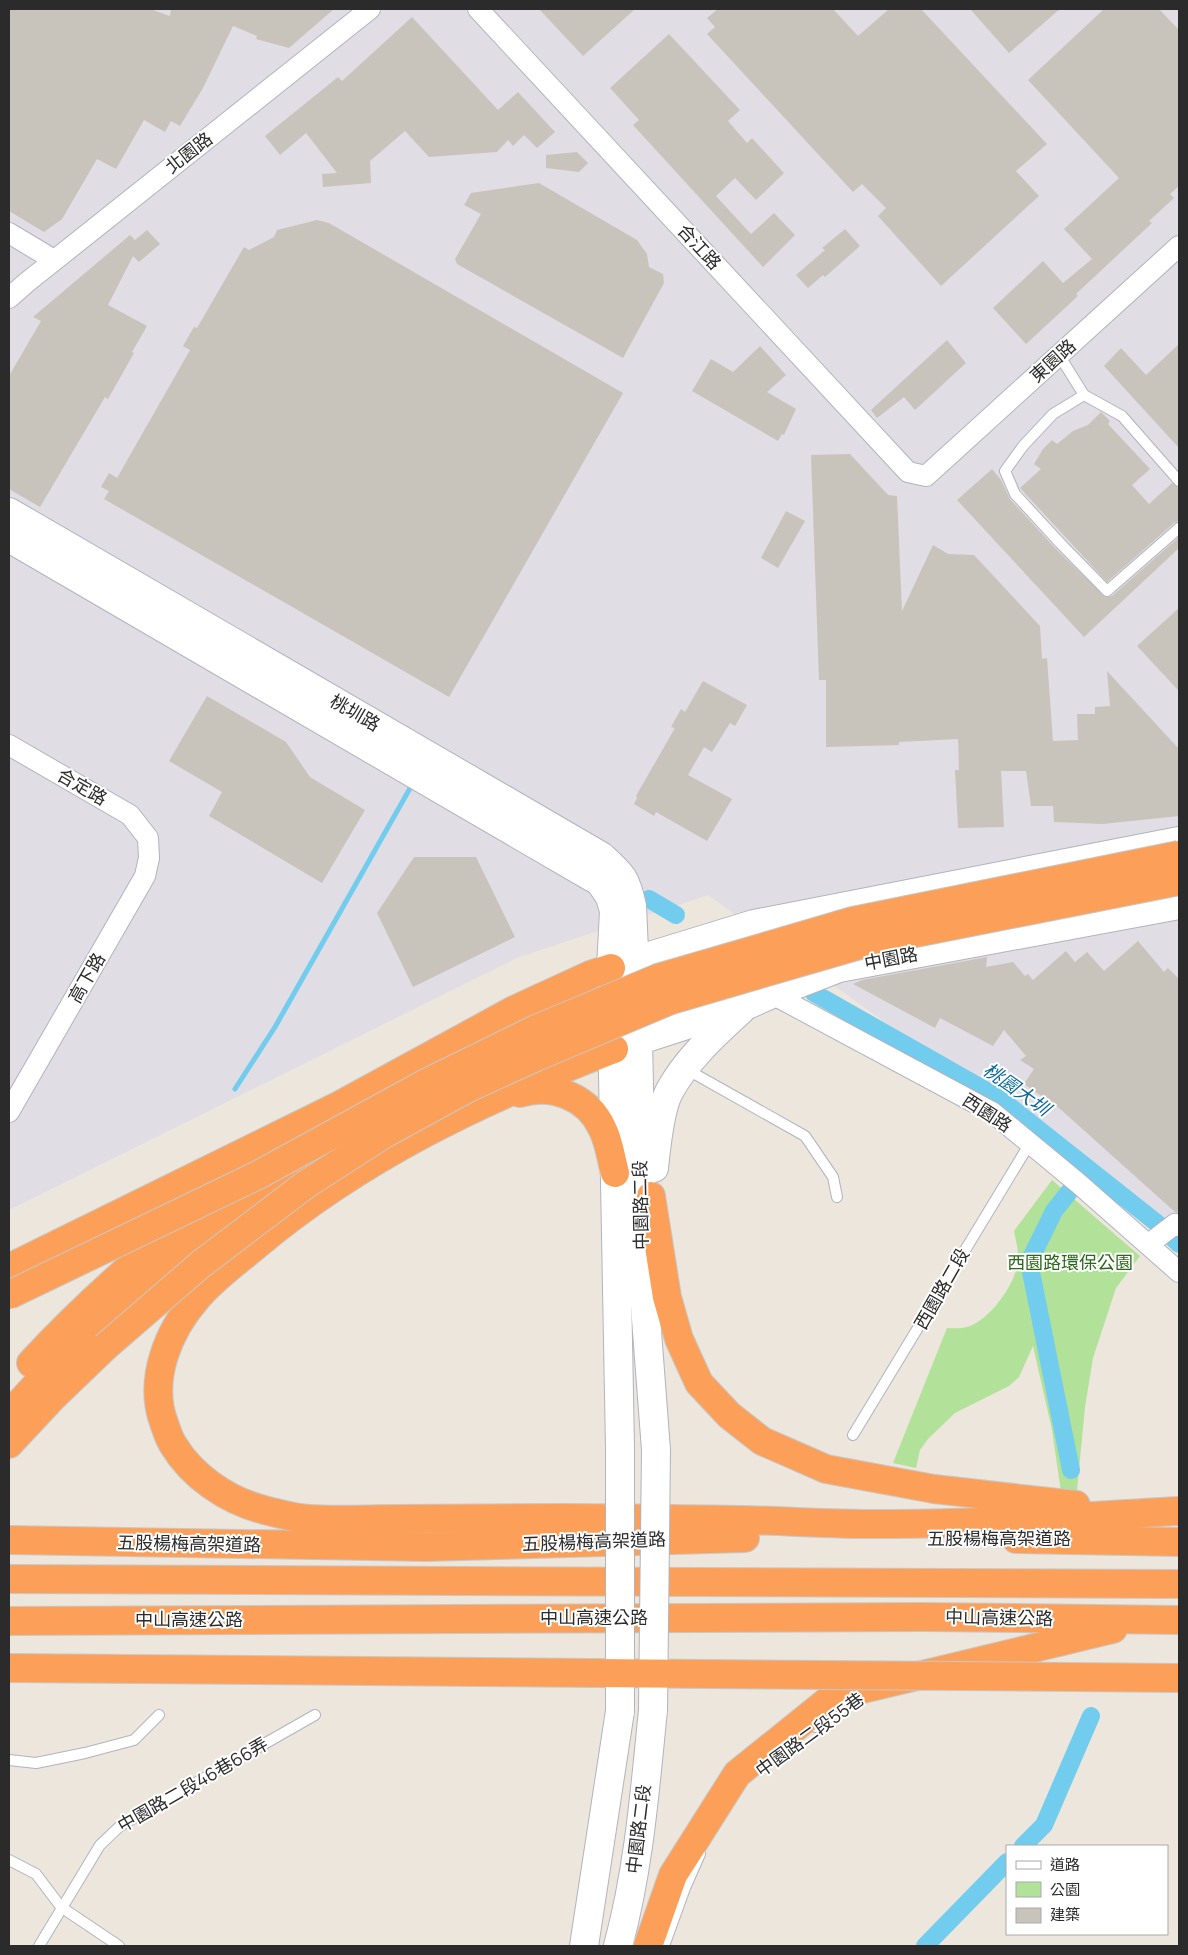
<svg xmlns="http://www.w3.org/2000/svg" width="1188" height="1955" font-family="Manrope,'Noto Sans TC',sans-serif">
<style>
.industrial{fill:#e0dde5}
.green{fill:#b2e29a}
.lines{fill:none;stroke-linecap:round;stroke-linejoin:round}
.stream{stroke:#71cced;stroke-width:5}
.canal{stroke:#71cced;stroke-width:18}
.building{fill:#c8c4bb}
.lane-casing{stroke:#b1b3be;stroke-width:12}
.street-casing{stroke:#b1b3be;stroke-width:22}
.secondary-casing{stroke:#b1b3be;stroke-width:30}
.highway-casing{stroke:#c8c8c8;stroke-width:30}
.lane{stroke:#fff;stroke-width:10}
.street{stroke:#fff;stroke-width:20}
.secondary{stroke:#fff;stroke-width:28}
.highway{stroke:#fca059;stroke-width:28}
.secondary-bridge-casing{stroke:#b1b3be;stroke-width:30;stroke-linecap:butt}
.highway-bridge-casing{stroke:#c8c8c8;stroke-width:30;stroke-linecap:butt}
.secondary-bridge{stroke:#fff;stroke-width:28}
.highway-bridge{stroke:#fca059;stroke-width:28}
.labels{text-anchor:middle;stroke-width:4;stroke-linejoin:round;paint-order:stroke}
.street-label{font-size:18px;fill:#2b2b2b;stroke:#fff}
.park-label{font-size:18px;fill:#2b671b;stroke:#fff}
.water-label{font-size:19px;font-style:italic;fill:#0f6a9a;stroke:#fff}
</style>
<rect width="100%" height="100%" fill="#ece6dd"/>
<path class="industrial" d="M9,9H1179V1231L1088,1168L708,895L519,957L9,1210Z"/>
<path class="green" d="M1052,1180L1140,1256L1116,1288L1093,1358L1085,1407L1077,1490L1061,1492L1052,1430L1033,1346L1019,1377L1009,1386L955,1413L928,1439L920,1450L916,1468L893,1463L947,1328C953,1328 961,1329 967,1327C989,1321 1015,1285 1018,1262C1019,1251 1016,1242 1014,1231Z"/>
<g class="lines">
<path class="stream" d="M235,1089L275,1027L413,783"/>
<g class="canal">
<path d="M649,899L676,915"/>
<path d="M814,993L999,1098L1158,1224L1179,1244"/>
<path d="M1071,1470L1029,1262L1054,1211L1084,1173"/>
<path d="M1023,1846L1044,1825L1091,1716"/>
<path d="M925,1946L1007,1862"/>
</g>
</g>
<g class="building">
<path d="M9,9H150L170,16L171,9H334L289,48L256,39L257,36L233,26L203,88L180,126L171,121L165,132L144,120L116,169L97,159L62,219L44,232L9,211Z"/>
<path d="M539,9H635L583,56Z"/>
<path d="M718,9H833L858,36L889,9H921L1047,144L1016,171L1039,196L941,286L878,216L886,208L862,184L853,192L707,34L715,27L707,18Z"/>
<path d="M970,9H1060L1009,53Z"/>
<path d="M1104,9H1159L1179,30V186L1170,194L1174,198L1149,221L1152,223L1076,294L1078,296L1026,344L993,308L1043,261L1063,283L1092,259L1064,229L1119,178L1028,80Z"/>
<path d="M412,17L498,110L518,92L555,132L537,148L524,135L513,146L508,140L497,152L429,157L405,131L370,161L371,183L323,187L322,174L337,173L306,133L280,155L265,136L338,77L342,81Z"/>
<path d="M669,34L740,110L728,121L747,143L752,138L784,173L756,200L735,178L716,196L751,234L774,213L795,235L763,267L633,125L639,120L610,88Z"/>
<path d="M577,152L588,163L579,172L546,168V155Z"/>
<path d="M539,183L637,240L647,254L649,267L663,274L664,283L623,358L457,264L455,259L481,214L464,205L471,193Z"/>
<path d="M317,220L329,223L623,393L449,697L104,499L109,491L101,487L109,473L117,478L190,350L183,346L194,327L197,328L244,247L249,250L274,237L277,230Z"/>
<path d="M845,229L860,246L825,277L823,275L808,288L796,275L825,250L822,248Z"/>
<path d="M147,230L160,244L139,262L133,256L108,305L147,326L132,352L134,353L108,399L105,397L40,507L9,489V376L41,321L33,317L130,235L135,240Z"/>
<path d="M947,340L966,363L915,410L904,397L877,418L871,410Z"/>
<path d="M1179,344V448L1104,366L1121,348L1146,375Z"/>
<path d="M760,346L786,375L767,392L796,409L784,435L782,434L778,441L692,391L711,359L733,372Z"/>
<path d="M1101,412L1110,421L1108,424L1150,469L1132,485L1149,504L1172,483L1179,488V521L1174,523L1107,582L1020,488L1041,469L1034,464L1043,449L1052,440L1057,444L1073,431L1088,425Z"/>
<path d="M850,454L888,495L897,496L902,611L933,545L948,554L974,555L1040,626L1042,659L1047,658L1053,741L1078,740L1077,714H1095V707L1110,706L1107,671L1179,749V816L1103,824L1054,822L1053,806H1031L1026,771H1001L1004,827L958,828L955,770H959L958,739L899,742V745L826,747V680H819L811,455Z"/>
<path d="M992,469L1001,480L1010,499L1056,549L1105,597L1112,596L1179,537V548L1084,637L957,500Z"/>
<path d="M786,511L805,521L778,568L761,558Z"/>
<path d="M1179,608V691L1137,646Z"/>
<path d="M703,681L747,705L735,726L730,723L712,752L704,747L688,775L732,799L707,841L656,812L654,816L634,804L637,798L636,796L675,728L671,727L681,709L685,712Z"/>
<path d="M207,696L286,742L310,777L365,810L322,883L209,816L222,792L169,761Z"/>
<path d="M414,857H476L515,937L413,987L377,913Z"/>
<path d="M1138,941L1164,972L1168,968L1179,979V1213L1175,1212L1059,1108L1024,1084L1034,1069L1020,1060L1026,1056L1004,1030L993,1046L940,1018L935,1028L853,984L862,980L987,957L986,967L1013,962L1025,976L1028,974L1033,980L1066,951L1075,962L1087,952L1104,971Z"/>
</g>
<g class="lines">
<defs>
<g id="lane">
<path d="M1059,355L1084,395L1122,416L1179,481"/>
<path d="M1084,395L1053,414L1023,446L1005,471L1015,494L1061,544L1107,591L1179,528"/>
<path d="M686,1069L805,1136L833,1177L837,1197"/>
<path d="M853,1435L1030,1143"/>
<path d="M816,1727L853,1701"/>
<path d="M9,1760L36,1763L85,1753L134,1740L159,1715"/>
<path d="M9,1860L36,1874L61,1907L119,1946"/>
<path d="M39,1946L100,1845L120,1826L315,1715"/>
<path d="M664,1946L685,1888L700,1854"/>
</g>
<g id="street">
<path d="M478,9L908,472L926,476L1179,246"/>
<path d="M9,233L54,260"/>
<path d="M9,298L26,283L370,9"/>
<path d="M9,745L130,815L148,838L149,858L145,876L9,1112"/>
<path d="M772,994L992,1112L1078,1183L1179,1272"/>
<path d="M1149,1244L1175,1224L1179,1226"/>
</g>
<g id="secondary">
<path d="M9,512L601,856C622,875 626,878 632,906L638,1039L643,1279L656,1450"/>
<path d="M9,538L600,882L610,897L614,911L611,968L620,1448"/>
<path d="M617,966L754,924L1179,841"/>
<path d="M622,1046L745,1006L772,994L839,968L1179,905"/>
<path d="M654,1168C656,1148 660,1109 669,1092C686,1060 714,1035 741,1010"/>
<path d="M584,1946L620,1711"/>
<path d="M618,1946C639,1869 645,1789 653,1710"/>
</g>
<g id="highway">
<path d="M614,1049C483,1099 361,1157 253,1248C234,1264 213,1279 197,1298C168,1331 148,1380 164,1423C167,1431 169,1439 174,1446C192,1476 227,1500 261,1509C276,1513 294,1518 310,1519C338,1521 367,1519 395,1519C451,1519 507,1518 563,1518C623,1518 682,1519 741,1520C791,1521 842,1525 893,1524C988,1524 1084,1516 1179,1511"/>
<path d="M520,1093C552,1083 588,1097 602,1128C609,1141 611,1158 615,1173"/>
<path d="M651,1196L667,1297L679,1339L699,1383L729,1415L762,1441L826,1469L934,1489L1076,1505"/>
<path d="M9,1268L340,1105L514,1010L590,975L611,968"/>
<path d="M31,1363C82,1308 139,1257 198,1210"/>
<path d="M9,1415C67,1349 133,1286 203,1233C249,1199 300,1171 349,1142"/>
<path d="M9,1444L52,1398L105,1347"/>
<path d="M1016,1539L1179,1542"/>
<path d="M9,1540L426,1547L745,1538"/>
<path d="M9,1579L1179,1584"/>
<path d="M9,1621L922,1617L1179,1620"/>
<path d="M648,1946L673,1875L737,1774L834,1696L1113,1629"/>
</g>
</defs>
<use href="#lane" class="lane-casing"/>
<use href="#street" class="street-casing"/>
<use href="#secondary" class="secondary-casing"/>
<use href="#highway" class="highway-casing"/>
<use href="#lane" class="lane"/>
<use href="#street" class="street"/>
<use href="#secondary" class="secondary"/>
<use href="#highway" class="highway"/>
<defs>
<g id="secondary-bridge">
<path d="M653,1710L656,1450"/>
<path d="M620,1711V1448"/>
</g>
<g id="highway-bridge">
<path d="M9,1295L258,1175L428,1082L534,1030L658,978L853,921L1179,855"/>
<path d="M105,1347L201,1264L305,1185L384,1134L468,1088L538,1056L671,1000L870,942L1179,881"/>
<path d="M9,1668L1179,1678"/>
</g>
</defs>
<use href="#secondary-bridge" class="secondary-bridge-casing"/>
<use href="#highway-bridge" class="highway-bridge-casing"/>
<use href="#secondary-bridge" class="secondary-bridge"/>
<use href="#highway-bridge" class="highway-bridge"/>
</g>
<g class="labels">
<g class="street-label">
<text transform="translate(189 153) rotate(-38)" y="6">北園路</text>
<text transform="translate(699 247) rotate(47)" y="6">合江路</text>
<text transform="translate(1053 361) rotate(-42)" y="6">東園路</text>
<text transform="translate(355 713) rotate(30)" y="6">桃圳路</text>
<text transform="translate(82 787) rotate(30)" y="6">合定路</text>
<text transform="translate(891 959) rotate(-11)" y="6">中園路</text>
<text transform="translate(87 978) rotate(-60)" y="6">高下路</text>
<text transform="translate(987 1113) rotate(33)" y="6">西園路</text>
<text transform="translate(641 1205) rotate(-91)" y="6">中園路二段</text>
<text transform="translate(942 1289) rotate(-60)" y="6">西園路二段</text>
<text x="999" y="1545">五股楊梅高架道路</text>
<text transform="translate(594 1542) rotate(-2)" y="6">五股楊梅高架道路</text>
<text transform="translate(189 1544) rotate(1)" y="6">五股楊梅高架道路</text>
<text x="594" y="1624">中山高速公路</text>
<text transform="translate(999 1618) rotate(1)" y="6">中山高速公路</text>
<text x="189" y="1626">中山高速公路</text>
<text transform="translate(810 1735) rotate(-36)" y="6">中園路二段55巷</text>
<text transform="translate(193 1785) rotate(-30)" y="6">中園路二段46巷66弄</text>
<text transform="translate(639 1829) rotate(-83)" y="6">中園路二段</text>
</g>
<g class="park-label">
<text x="1070" y="1269">西園路環保公園</text>
</g>
<g class="water-label">
<text transform="translate(1017 1089) rotate(35)" y="7">桃園大圳</text>
</g>
</g>
<rect width="1188" height="1955" fill="none" stroke="#2b2b2b" stroke-width="20"/>
<rect x="1006" y="1845" width="162" height="90" fill="#ffffff" stroke="#aaaaaa"/>
<rect x="1016" y="1861" width="25" height="8" fill="#ffffff" stroke="#aaaaaa"/>
<text x="1050" y="1870" font-size="15" fill="#2b2b2b">道路</text>
<rect x="1016" y="1882" width="25" height="15" fill="#b2e29a" stroke="#aaaaaa"/>
<text x="1050" y="1895" font-size="15" fill="#2b2b2b">公園</text>
<rect x="1016" y="1908" width="25" height="15" fill="#c8c4bb" stroke="#aaaaaa"/>
<text x="1050" y="1920" font-size="15" fill="#2b2b2b">建築</text>
</svg>
